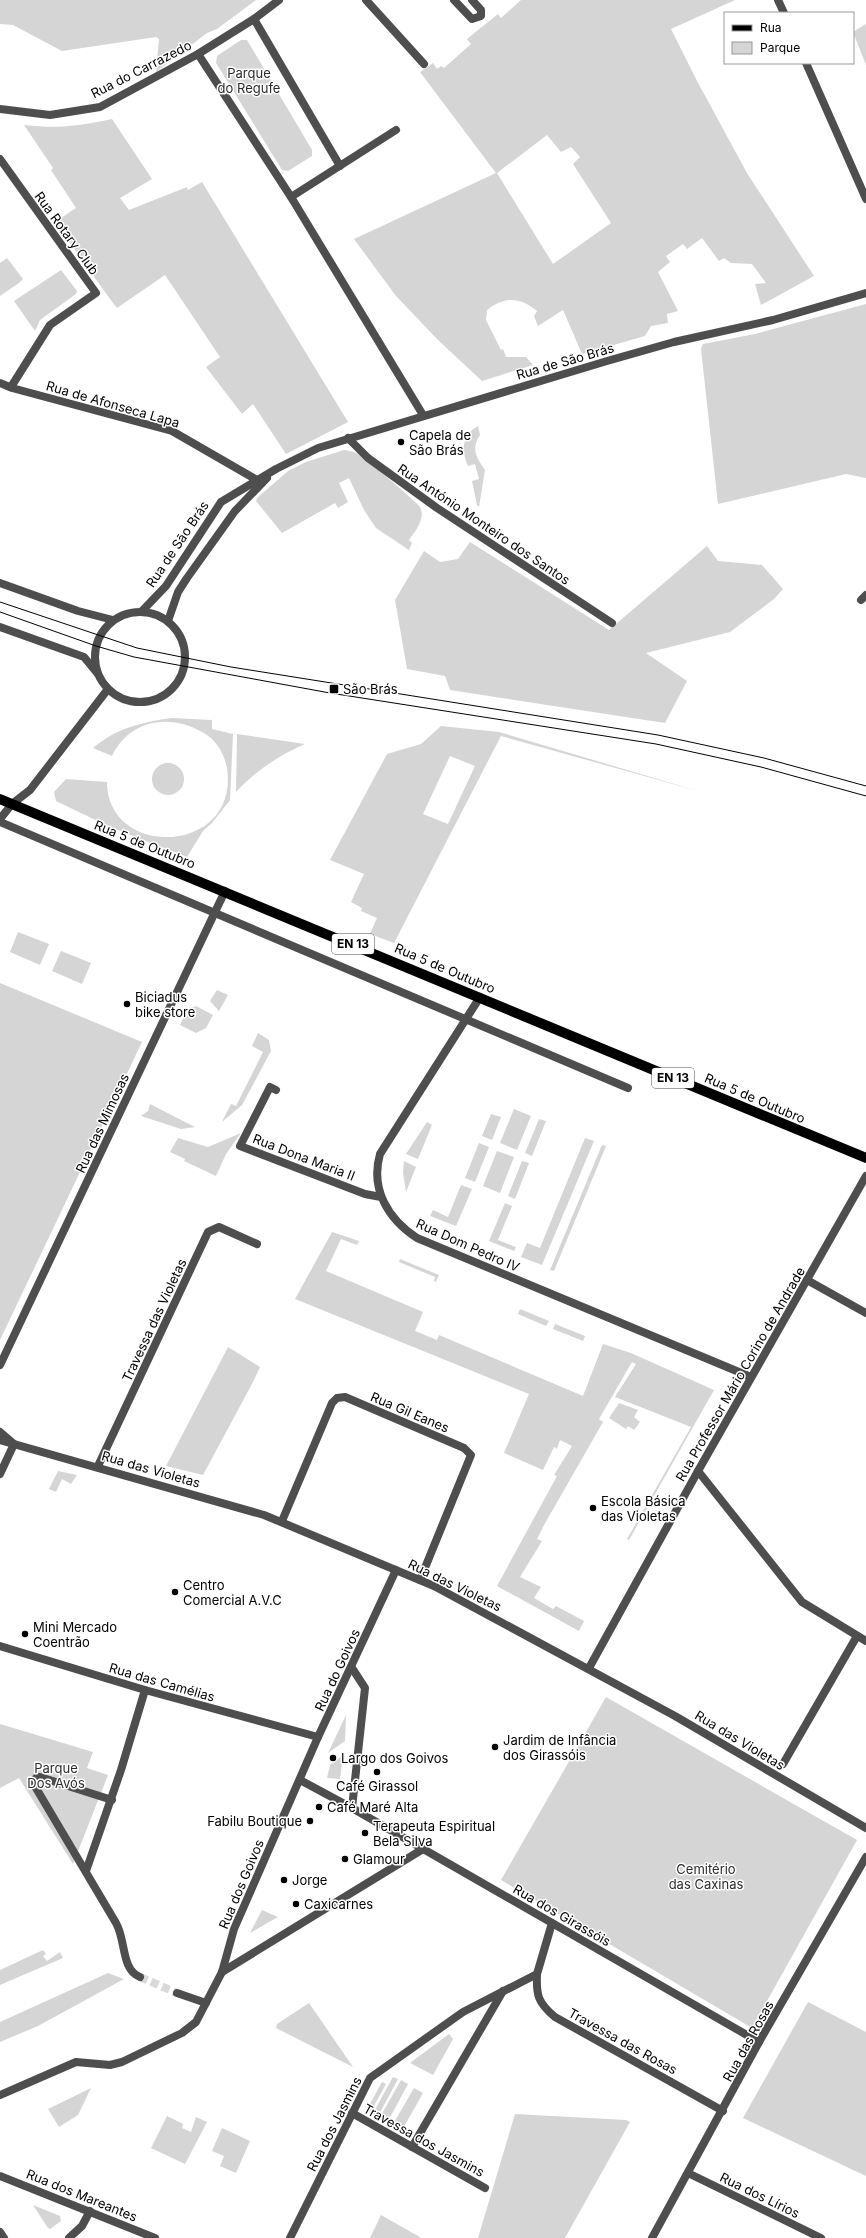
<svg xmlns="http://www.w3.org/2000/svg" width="866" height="2238" font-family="Inter,sans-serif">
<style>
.green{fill:#d5d5d5;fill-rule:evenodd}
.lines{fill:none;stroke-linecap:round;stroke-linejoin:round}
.minor-tunnel{stroke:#d9d9d9;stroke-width:8;stroke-dasharray:8 4;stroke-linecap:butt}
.minor{stroke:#4e4e4e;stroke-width:8}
.tertiary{stroke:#4e4e4e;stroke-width:8}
.primary{stroke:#000;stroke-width:10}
.tram{stroke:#000;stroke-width:1}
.poi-dot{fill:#000;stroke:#fff;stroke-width:1.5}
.labels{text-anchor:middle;stroke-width:3;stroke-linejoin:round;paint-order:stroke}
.shield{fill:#fff;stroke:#4c4c4c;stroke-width:1}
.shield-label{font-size:12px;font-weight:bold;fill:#000}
.street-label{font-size:13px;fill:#000;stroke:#fff}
.park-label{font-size:13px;fill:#2c2c2c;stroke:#fff}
.poi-label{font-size:13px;fill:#000;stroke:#fff;text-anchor:start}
</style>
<rect width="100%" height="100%" fill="#fff"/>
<g class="green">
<path d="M0,0H256L217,29L207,33L156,72L159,39L156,37L62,51L13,25L0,24Z"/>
<path d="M521,0H735L671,29L696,79L747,173L814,276L761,305L755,284L766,283L752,264L731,263L724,258L719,261L702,238L687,249L683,244L666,256L670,262L658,272L678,311L667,314L668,323L651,326L645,336L582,354L563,310L538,326L534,316L537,311C520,297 505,296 487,310L486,320L501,350L503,349L506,357H526L533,365L482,381L438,340L396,296L354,239L496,173L420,72L433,63L437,69L441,66L444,68L471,44L467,39L498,14L501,18ZM547,135L561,152L571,147L580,157L573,164L611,223L553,264L497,173Z"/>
<path d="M866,24V65L853,32Z"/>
<path d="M241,40H247L312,150V156L288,171L282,170L216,63L217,56Z"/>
<path d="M112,119L152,179L120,198L129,210L187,187L188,190L202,182L348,422L286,454L253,404L242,414L206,367L220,357L165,275L117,308L110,299L55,222L76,208L51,170L53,168L24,125C58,129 79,126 112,119Z"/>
<path d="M7,258L23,279L19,283L0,296V263Z"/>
<path d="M61,270L77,291L76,294L40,320L35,331L14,301Z"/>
<path d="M866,304V478L846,474L718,504L701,349L703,344L755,334Z"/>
<path d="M478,426L480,435C471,448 476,457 485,470L479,507L477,505L472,481L479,479L475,464L468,466C461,450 462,435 478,426Z"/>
<path d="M344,450C348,451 353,451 356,453C363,456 417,502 420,507C426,519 415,531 409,540L412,543L409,550L376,528L364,510L349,478L339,483L348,502L338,508L335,503L282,533L256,501L257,498L288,471L306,462Z"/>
<path d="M470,542L609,630L707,546L718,561L762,565L783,589L774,599L730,632L646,653L687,681L665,723L450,690L445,676L407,669L395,600L424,551L440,562L458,559Z"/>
<path d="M172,718L212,720V729L233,734L230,800L212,823L203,831L187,857L110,827L56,801L54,792L66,779L107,782C107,860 240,855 227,768C224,753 216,739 202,732C169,713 129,720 112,756L93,748C116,728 143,722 172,718Z"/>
<path d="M441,726L499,732L698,791L501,736L394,943L370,934L377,918L361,911L362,908L351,902L364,874L330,860L387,754L421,744ZM450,756L475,766L448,824L423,814Z"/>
<path d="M237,734L305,744C278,756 255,771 236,792Z"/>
<circle cx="168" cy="779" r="16"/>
<path d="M18,932L49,944L40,965L10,952Z"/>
<path d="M61,951L91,963L82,984L52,971Z"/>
<path d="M0,983L142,1042L0,1340Z"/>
<path d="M217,990L228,995L219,1011L210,1001Z"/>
<path d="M196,1006L213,1015L206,1028L196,1033L180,1025L187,1010Z"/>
<path d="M258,1033L269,1040L271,1051L242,1105L222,1122L231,1104L236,1106L263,1052L252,1046Z"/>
<path d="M150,1104L195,1127L181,1129L141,1116L148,1111Z"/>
<path d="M514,1109L531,1116L517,1150L500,1143Z"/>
<path d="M491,1114L501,1117L492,1140L482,1136Z"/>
<path d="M539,1119L546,1121L532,1156L525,1153Z"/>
<path d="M427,1122L432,1125L418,1159L406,1154Z"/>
<path d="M241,1133L226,1154L216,1176L184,1161L185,1159L170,1152L178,1138L208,1147Z"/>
<path d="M585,1138L594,1141L542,1265L521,1257L527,1243L540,1248Z"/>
<path d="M479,1143L489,1147L475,1182L465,1178Z"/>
<path d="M602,1145L606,1146L554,1271L550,1270Z"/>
<path d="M497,1151L514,1157L500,1193L483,1186Z"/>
<path d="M404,1161L416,1167L406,1192L403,1173Z"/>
<path d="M522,1161L529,1163L515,1199L508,1196Z"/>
<path d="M461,1185L472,1189L456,1226L430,1216L433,1210L448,1217Z"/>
<path d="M505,1203L512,1206L498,1240L516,1247L514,1251L489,1241Z"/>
<path d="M332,1232L359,1241L357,1245L341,1239L326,1271L423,1312L415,1331L437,1340L439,1335L583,1396L603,1344L631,1353L714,1390L629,1540L627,1539L691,1427L615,1397L636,1364L632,1362L599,1419L603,1422L544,1525L537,1539L542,1541L520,1577L541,1587L534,1598L553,1609L556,1606L584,1621L579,1631L497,1586L557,1476L554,1475L572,1446L560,1440L557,1449L554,1447L543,1470L504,1453L529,1394L295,1299Z"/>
<path d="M400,1259L439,1275L436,1282L434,1281L435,1277L399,1262Z"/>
<path d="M520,1309L549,1321L546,1326L518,1314Z"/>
<path d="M555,1324L585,1336L583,1341L553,1329Z"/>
<path d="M228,1347L260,1367L253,1382L203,1475L166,1466Z"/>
<path d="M619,1403L638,1410L634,1417L640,1422L634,1430L628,1426L626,1429L609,1418Z"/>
<path d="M58,1471L77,1475L71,1484L62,1479L56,1492L49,1489Z"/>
<path d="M606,1697L857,1840L752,2028L501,1880Z"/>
<path d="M346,1715L345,1741L328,1753Z"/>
<path d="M0,1724L93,1752L87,1768L108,1775L73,1864L19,1778L0,1788Z"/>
<path d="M343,1755L340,1779L327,1778L330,1765Z"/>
<path d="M262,1910L278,1917L250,1933Z"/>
<path d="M43,1950L46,1954L43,1956L47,1961L60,1952L63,1958L0,1985V1970Z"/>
<path d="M108,1973L124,1979L38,2026L0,2042V2022Z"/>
<path d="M808,2002L866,2032V2176L743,2118Z"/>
<path d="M309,2003L353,2067L276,2028L277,2024Z"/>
<path d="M449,2034L453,2039L433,2075L410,2063Z"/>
<path d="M393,2077L398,2079L377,2118L372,2115Z"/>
<path d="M401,2080L408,2084L387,2123L379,2119Z"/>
<path d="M382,2082L386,2084L370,2113L366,2111Z"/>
<path d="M91,2088L78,2115L59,2127L48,2109Z"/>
<path d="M414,2088L423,2093L401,2132L392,2126Z"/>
<path d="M515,2114L626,2120L630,2122L565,2238H478Z"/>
<path d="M167,2116L183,2124L182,2128L191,2132L196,2117L207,2122L185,2164L151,2148Z"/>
<path d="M222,2128L250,2141L236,2173L220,2166L224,2156L212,2151Z"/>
<path d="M33,2205L60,2216L61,2221L50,2229L48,2228Z"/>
<path d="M381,2215L418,2236L421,2238H370Z"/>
</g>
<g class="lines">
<path class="minor-tunnel" d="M140,1977L177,1993"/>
<g class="minor">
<path d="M366,0L424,64"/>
<path d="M454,0L472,19L481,16V10L472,0"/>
<path d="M778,0L784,13"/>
<path d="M254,19L340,166"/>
<path d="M198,54L291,197L423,415"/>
<path d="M806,63L866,199"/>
<path d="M0,109L50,115L100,107L198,54L254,19L279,0"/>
<path d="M0,159L96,293L50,325L11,387"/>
<path d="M291,197L396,130"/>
<path d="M0,383L12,388L172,431L257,480"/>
<path d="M348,438L368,458L437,508L612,623"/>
<path d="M861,600L866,595"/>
<path d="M0,627L84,657L98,674"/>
<path d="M0,819L12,804"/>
<path d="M0,822L628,1088"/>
<path d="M480,997L380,1154C370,1189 388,1219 417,1238L751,1377"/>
<path d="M276,1090L270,1087L240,1146L365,1194L381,1197"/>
<path d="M807,1280L866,1313"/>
<path d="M0,1365L225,891"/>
<path d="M0,1432L14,1444L0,1474"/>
<path d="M0,1440L264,1515L434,1586L675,1716L866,1828"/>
<path d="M98,1466L208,1232L219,1227L257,1244"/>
<path d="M698,1471L802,1602L866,1641"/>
<path d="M282,1521L332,1403L337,1398L345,1397L464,1448L471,1455L420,1580"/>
<path d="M0,1646L145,1690L318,1737"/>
<path d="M352,1668L365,1688L352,1808"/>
<path d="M589,1668L698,1471L866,1176"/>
<path d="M783,1764L857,1636"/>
<path d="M300,1780L352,1808L759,2042"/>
<path d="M112,1800L40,1777L36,1778L33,1783L116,1923C126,1940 121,1970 140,1977"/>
<path d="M86,1871L121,1770L145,1690"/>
<path d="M222,1972L423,1849"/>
<path d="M537,1974C536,1995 538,2003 555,2017L723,2111"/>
<path d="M177,1993L206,2003"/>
<path d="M0,2095L76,2062L110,2065L122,2062L182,2033L196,2022L222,1972L234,1929L318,1737L396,1570"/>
<path d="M352,2113L485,2188"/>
<path d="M412,2147L503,1991"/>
<path d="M688,2173L821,2238"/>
<path d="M0,2176L155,2238"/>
<path d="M0,2232L4,2238"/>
<path d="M69,2238L82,2226L90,2211"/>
<path d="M290,2238L370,2078L463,2012L537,1974L552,1923"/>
<path d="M652,2238L759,2042L866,1857"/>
</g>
<g class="tertiary">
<path d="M0,583L78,611L113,620"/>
<path d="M142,611L166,586L221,502L276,469L318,448L607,361L674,342L773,320L866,293"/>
<circle cx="140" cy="657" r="45"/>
<path d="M168,621L178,592L187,578L235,511L267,478"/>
<path d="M12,804L30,790L108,689"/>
</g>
<path class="primary" d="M0,799L866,1158"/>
<g class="tram">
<path d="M0,602L137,648L231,667L658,735L764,758L866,786"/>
<path d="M0,612L96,646L134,657L330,693L656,744L761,767L866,796"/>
</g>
</g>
<g class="poi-dot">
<circle cx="401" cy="442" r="4"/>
<rect x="329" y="684" width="10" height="10" rx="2"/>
<circle cx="127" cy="1004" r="4"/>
<circle cx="593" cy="1508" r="4"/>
<circle cx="175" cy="1592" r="4"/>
<circle cx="25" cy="1634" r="4"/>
<circle cx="495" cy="1747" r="4"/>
<circle cx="333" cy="1758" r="4"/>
<circle cx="377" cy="1772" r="4"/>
<circle cx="319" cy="1807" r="4"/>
<circle cx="310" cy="1821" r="4"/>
<circle cx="365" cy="1833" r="4"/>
<circle cx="345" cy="1859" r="4"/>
<circle cx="284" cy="1880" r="4"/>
<circle cx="296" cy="1904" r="4"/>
</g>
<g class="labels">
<g class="shield">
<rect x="332" y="934" width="42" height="20" rx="3"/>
<rect x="652" y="1068" width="42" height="20" rx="3"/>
</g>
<g class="shield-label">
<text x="353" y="948">EN 13</text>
<text x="673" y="1082">EN 13</text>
</g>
<g class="street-label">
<text transform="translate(141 69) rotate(-27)" y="5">Rua do Carrazedo</text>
<text transform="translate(67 233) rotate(54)" y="5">Rua Rotary Club</text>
<text transform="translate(565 361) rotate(-16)" y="5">Rua de São Brás</text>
<text transform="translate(113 404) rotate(16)" y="5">Rua de Afonseca Lapa</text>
<text transform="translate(484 524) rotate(34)" y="5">Rua António Monteiro dos Santos</text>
<text transform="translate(177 544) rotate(-56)" y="5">Rua de São Brás</text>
<text transform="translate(145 844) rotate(22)" y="5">Rua 5 de Outubro</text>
<text transform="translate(445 968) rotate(23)" y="5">Rua 5 de Outubro</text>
<text transform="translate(755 1098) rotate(23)" y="5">Rua 5 de Outubro</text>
<text transform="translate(102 1123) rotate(-65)" y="5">Rua das Mimosas</text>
<text transform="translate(304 1157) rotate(21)" y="5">Rua Dona Maria II</text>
<text transform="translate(468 1245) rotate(24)" y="5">Rua Dom Pedro IV</text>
<text transform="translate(154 1320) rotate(-65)" y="5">Travessa das Violetas</text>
<text transform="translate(740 1374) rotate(-60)" y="5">Rua Professor Mário Corino de Andrade</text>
<text transform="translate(410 1412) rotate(23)" y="5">Rua Gil Eanes</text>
<text transform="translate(151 1469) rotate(16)" y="5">Rua das Violetas</text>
<text transform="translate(455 1585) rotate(26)" y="5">Rua das Violetas</text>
<text transform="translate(337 1670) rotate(-65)" y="5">Rua do Goivos</text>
<text transform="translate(162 1682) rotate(16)" y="5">Rua das Camélias</text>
<text transform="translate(740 1740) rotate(31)" y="5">Rua das Violetas</text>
<text transform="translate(241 1884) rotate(-67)" y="5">Rua dos Goivos</text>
<text transform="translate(562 1915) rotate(30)" y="5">Rua dos Girassóis</text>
<text transform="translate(623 2041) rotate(29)" y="5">Travessa das Rosas</text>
<text transform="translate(748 2041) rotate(-61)" y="5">Rua das Rosas</text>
<text transform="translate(334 2124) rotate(-63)" y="5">Rua dos Jasmins</text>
<text transform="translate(424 2140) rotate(29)" y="5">Travessa dos Jasmins</text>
<text transform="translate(82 2195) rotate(22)" y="5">Rua dos Mareantes</text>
<text transform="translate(760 2195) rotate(26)" y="5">Rua dos Lírios</text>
</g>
<g class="park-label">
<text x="249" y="78">Parque<tspan x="249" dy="15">do Regufe</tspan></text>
<text x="56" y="1773">Parque<tspan x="56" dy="15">Dos Avós</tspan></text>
<text x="706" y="1874">Cemitério<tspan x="706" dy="15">das Caxinas</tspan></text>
</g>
<g class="poi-label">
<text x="409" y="440">Capela de<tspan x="409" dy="15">São Brás</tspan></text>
<text x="343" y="694">São Brás</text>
<text x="135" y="1002">Biciadus<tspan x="135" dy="15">bike store</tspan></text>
<text x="601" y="1506">Escola Básica<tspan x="601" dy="15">das Violetas</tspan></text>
<text x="183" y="1590">Centro<tspan x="183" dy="15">Comercial A.V.C</tspan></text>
<text x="33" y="1632">Mini Mercado<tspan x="33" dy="15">Coentrão</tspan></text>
<text x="503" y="1745">Jardim de Infância<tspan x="503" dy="15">dos Girassóis</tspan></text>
<text x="341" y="1763">Largo dos Goivos</text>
<text x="377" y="1791" text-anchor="middle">Café Girassol</text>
<text x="327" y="1812">Café Maré Alta</text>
<text x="302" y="1826" text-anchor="end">Fabilu Boutique</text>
<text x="373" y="1831">Terapeuta Espiritual<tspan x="373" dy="15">Bela Silva</tspan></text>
<text x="353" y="1864">Glamour</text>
<text x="292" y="1885">Jorge</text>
<text x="304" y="1909">Caxicarnes</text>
</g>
</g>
<rect x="724" y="12" width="130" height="52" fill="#ffffff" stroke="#999999"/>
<rect x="732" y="25" width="20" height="6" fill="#000000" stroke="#999999"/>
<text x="760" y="32" font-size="12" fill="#000000">Rua</text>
<rect x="732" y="42" width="20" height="12" fill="#d5d5d5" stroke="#999999"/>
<text x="760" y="52" font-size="12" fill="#000000">Parque</text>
</svg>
